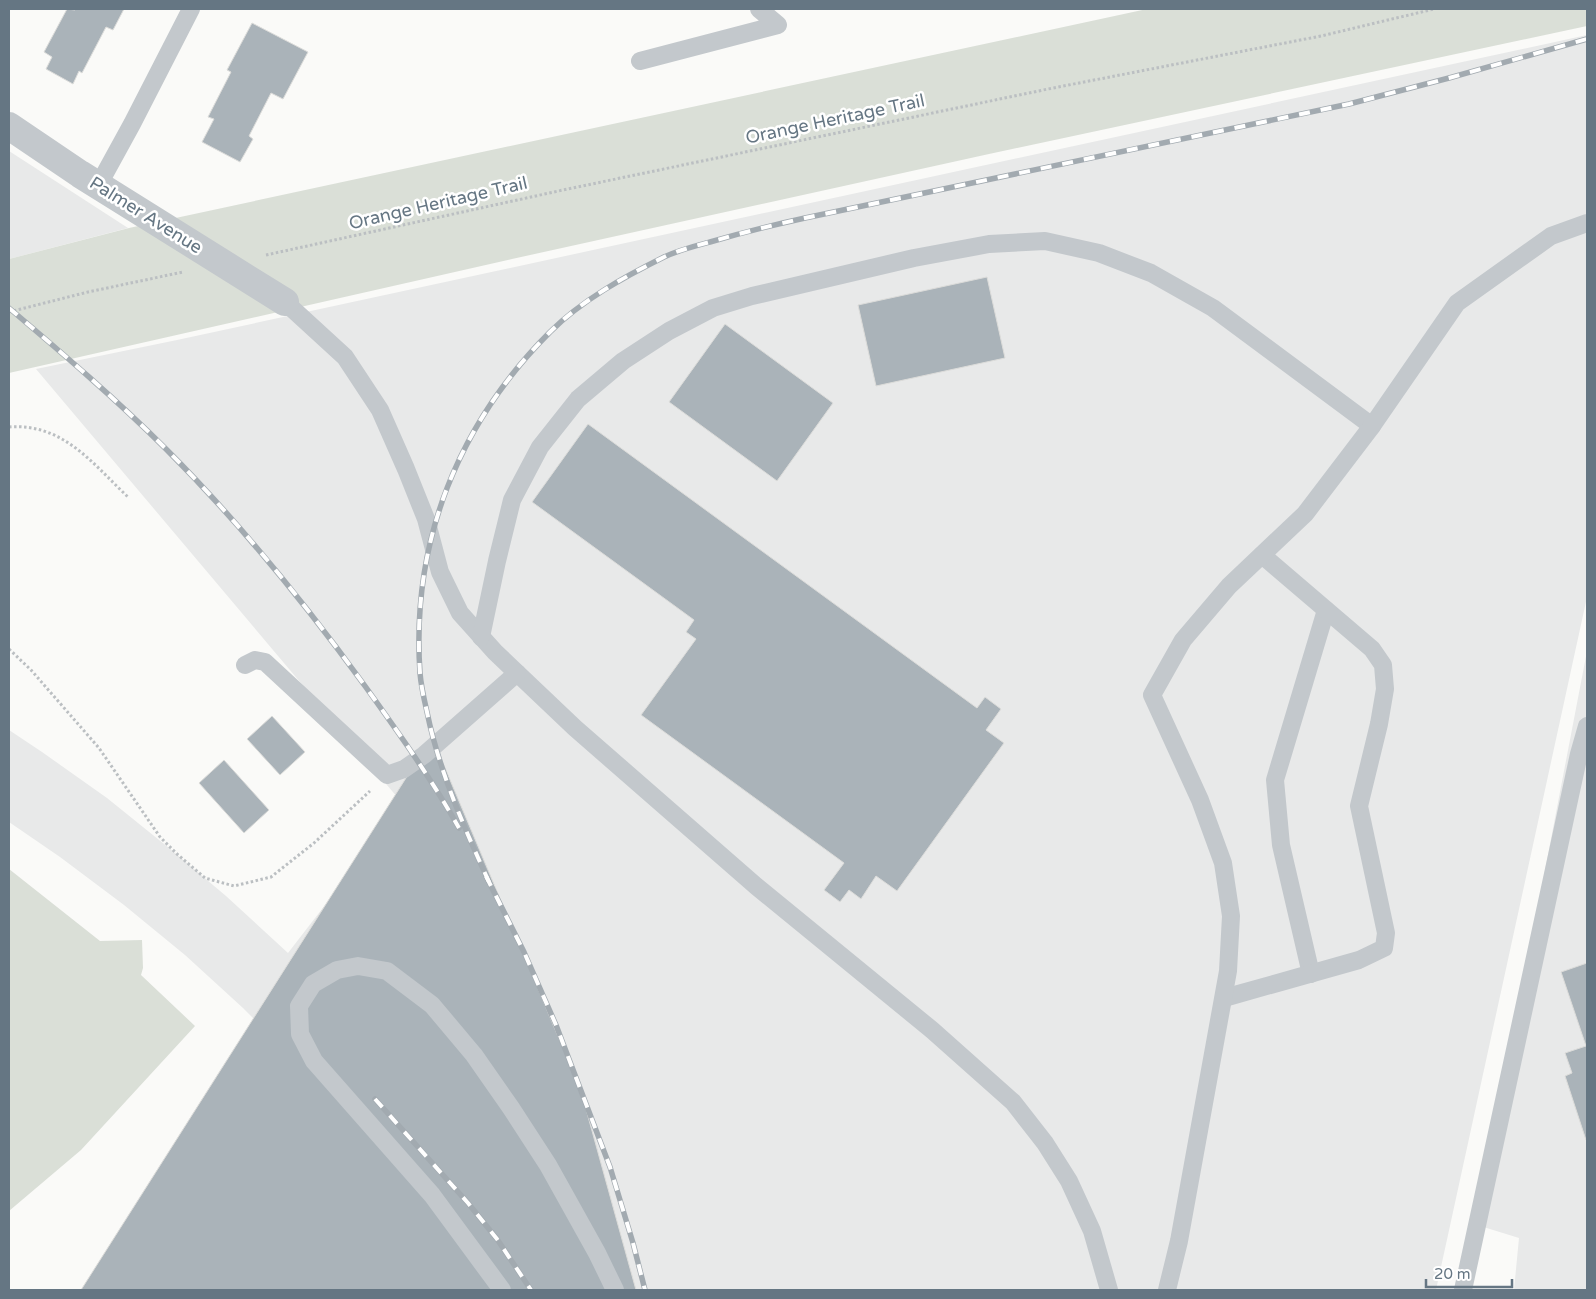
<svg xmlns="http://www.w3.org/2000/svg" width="1596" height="1299" font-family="'Varela Round',sans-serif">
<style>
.built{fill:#e8e9e9}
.green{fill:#dadfd7}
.building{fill:#aab3b9;stroke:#dcdcda}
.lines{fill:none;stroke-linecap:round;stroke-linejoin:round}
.path{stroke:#bbbfc2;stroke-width:3;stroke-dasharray:2.5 2.5;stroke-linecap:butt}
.service{stroke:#c3c8cc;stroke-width:18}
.minor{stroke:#c3c8cc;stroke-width:28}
.rail-casing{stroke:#a2aab0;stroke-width:5.5}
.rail{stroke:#fff;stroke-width:4;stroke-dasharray:11;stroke-linecap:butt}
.labels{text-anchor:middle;stroke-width:5;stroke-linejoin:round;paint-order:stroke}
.street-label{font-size:18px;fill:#657683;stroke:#fff}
</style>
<rect width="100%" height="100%" fill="#fafaf8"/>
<g class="built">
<path d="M1587,35V597L1436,1290H482L450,1244L299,1064L243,1008L185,955L124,905L60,857L9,822V730L42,752L107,798L169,848L226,896L288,953L403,804L36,369L177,340Z"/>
<path d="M9,151L128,228L9,259Z"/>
<path d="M1587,651V1290H1514L1519,1238L1477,1225Z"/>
</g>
<g class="green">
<path d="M1147,9H1587V26L989,154L512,259L9,373V259L129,228Z"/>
<path d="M9,869L100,941L142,940L143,968L141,975L195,1026L81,1150L9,1211Z"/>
</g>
<g class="building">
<path d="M67,9L75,10V9H124L113,30L106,27L82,73L79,71L73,84L46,69L52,57L44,52Z"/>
<path d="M252,23L308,52L283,99L271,93L249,136L253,139L240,162L202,142L214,119L208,117L231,72L227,70Z"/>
<path d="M987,277L1005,358L876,386L858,305Z"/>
<path d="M725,324L833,403L777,481L669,402Z"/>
<path d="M588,424L977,708L985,697L1001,709L986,730L1004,743L897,891L876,876L861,899L849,890L840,902L824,890L844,863L641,715L696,639L686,632L694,620L532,502Z"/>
<path d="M272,716L305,752L280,775L247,739Z"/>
<path d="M432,737L581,1091L636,1290H81Z"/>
<path d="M224,760L269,810L244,833L199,783Z"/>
<path d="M1587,963V1140H1586L1565,1076L1572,1073L1565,1053L1586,1046L1561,972Z"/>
</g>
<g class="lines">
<g class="path">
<path d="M266,255L563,190L1048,89L1321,36L1434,9"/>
<path d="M9,312L88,292L183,272"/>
<path d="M9,427C63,423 92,463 128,497"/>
<path d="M9,649L31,670L99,748L160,837L177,854L205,878L234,886L271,877L314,843L370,791"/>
</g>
<g class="service">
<path d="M640,61L778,25L759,9"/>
<path d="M98,186L132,124L191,9"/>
<path d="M285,302L345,357L380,410L406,469L426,519L440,572L460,613L495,652L575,728L756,886L932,1030L1013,1102L1045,1143L1069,1181L1092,1231L1109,1290"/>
<path d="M481,637L497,561L512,500L540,447L578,399L623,361L669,331L713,308L752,296L914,258L989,244L1045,241L1099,253L1151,273L1213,308L1372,426"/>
<path d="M245,665L255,660L265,662L387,775L404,769L424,755L517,673"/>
<path d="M1311,974L1281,845L1275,780L1326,610"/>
<path d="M1224,998L1359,960L1384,948L1386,933L1359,806L1379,724L1385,689L1383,665L1372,649L1262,555"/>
<path d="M502,1290L432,1195L314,1061L300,1034L299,1006L313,984L337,970L358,966L387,971L432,1005L474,1055L511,1108L548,1165L597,1253L615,1290"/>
<path d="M1167,1290L1179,1241L1228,971L1231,916L1223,863L1200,800L1152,695L1183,640L1229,586L1305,514L1372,426L1457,303L1551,236L1587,223"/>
<path d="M1463,1290L1579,754L1587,726"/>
</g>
<path class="minor" d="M9,126L80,174L285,302"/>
<defs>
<g id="rail">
<path d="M9,308C62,353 116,399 166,449C239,522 304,602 365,686C398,732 431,778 459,828"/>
<path d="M486,876L524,952L556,1025L610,1167L633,1243L645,1290"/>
<path d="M489,882C464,827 439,771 427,712C424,699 421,686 420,673C411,542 458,424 550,332C582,300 624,277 664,257C679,250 695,246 710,242C741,233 773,225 805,218L1349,104L1449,78L1587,39"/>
<path d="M375,1099L468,1203L497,1239L531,1290"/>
</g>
</defs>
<use href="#rail" class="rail-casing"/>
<use href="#rail" class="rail"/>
</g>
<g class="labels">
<g class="street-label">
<text transform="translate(835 119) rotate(-12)" y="6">Orange Heritage Trail</text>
<text transform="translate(438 203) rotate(-13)" y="6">Orange Heritage Trail</text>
<text transform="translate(146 215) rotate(32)" y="6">Palmer Avenue</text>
</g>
</g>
<rect width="1596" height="1299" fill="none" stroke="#657683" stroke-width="20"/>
<path d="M1426 1279v8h86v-8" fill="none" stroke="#657683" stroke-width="2.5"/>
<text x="1434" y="1279" font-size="15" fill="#657683" stroke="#ffffff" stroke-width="4" paint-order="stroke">20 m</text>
</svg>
